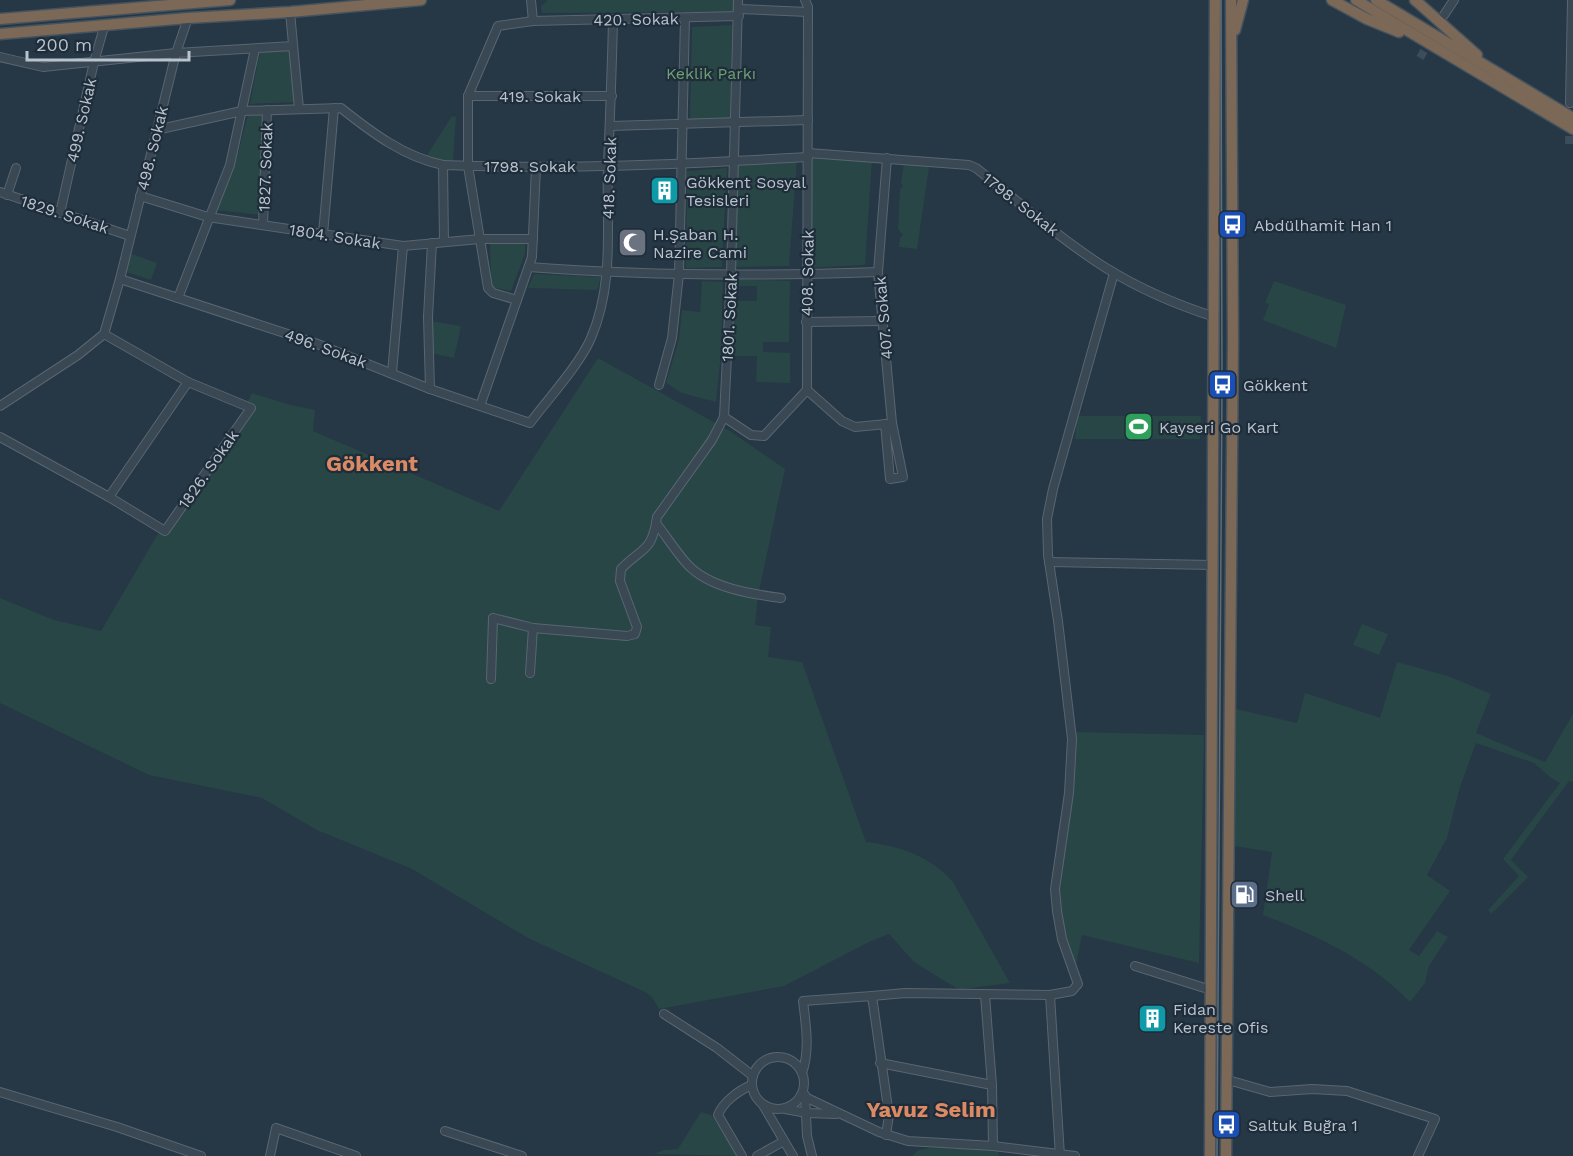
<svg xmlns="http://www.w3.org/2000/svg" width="1573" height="1156" font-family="'Work Sans',sans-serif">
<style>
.green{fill:#284646}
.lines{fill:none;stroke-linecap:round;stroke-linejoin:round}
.minor-tunnel{stroke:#3c4c5a;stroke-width:8;stroke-dasharray:8 4;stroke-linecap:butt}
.minor-casing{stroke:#596672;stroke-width:10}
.highway-casing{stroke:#45535f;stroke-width:13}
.minor{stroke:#3a4854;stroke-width:8}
.highway{stroke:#7b6857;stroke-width:10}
.tram{stroke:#5c6d7b;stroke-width:1.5}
.labels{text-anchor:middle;stroke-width:4.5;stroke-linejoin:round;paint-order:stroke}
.street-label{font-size:16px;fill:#b8c3ce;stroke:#1f2d3a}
.park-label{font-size:16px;fill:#6ea073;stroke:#1f2d3a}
.poi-label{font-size:16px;fill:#b8c3ce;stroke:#1f2d3a;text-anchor:start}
.district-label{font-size:22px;font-weight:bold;fill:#dc8a64;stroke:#1f2d3a}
</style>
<rect width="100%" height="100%" fill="#263745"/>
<g class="green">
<path d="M548,0H736V12L542,13L541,6Z"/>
<path d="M732,25L730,120H690L692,27Z"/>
<path d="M291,49L295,102L250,104L260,50Z"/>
<path d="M248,115H262L261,215L216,210L235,165Z"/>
<path d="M452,116L456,117L453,160H424Z"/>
<path d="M808,157L872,160L865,265L804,268Z"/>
<path d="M797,160L789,266L727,267L731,163Z"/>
<path d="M904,163L929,167L917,249L899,247L900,238L903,235L898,229L900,189L903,186L901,183Z"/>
<path d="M727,168L722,267L686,268L687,171Z"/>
<path d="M490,241L525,242V254L511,291L491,287Z"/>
<path d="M129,253L157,263L151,280L123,271Z"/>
<path d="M534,274L601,277L597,290L528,288Z"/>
<path d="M727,279L790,281L789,342H763V352L790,353V383L756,382L757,356H725L726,301H757V286H727Z"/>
<path d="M702,281L723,282L721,353L716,402L682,393L666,383L679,339L682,310L700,312Z"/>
<path d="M1274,281L1346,305L1336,348L1263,320L1269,304L1265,303Z"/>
<path d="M424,320L461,326L454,358L425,352Z"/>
<path d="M598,358L730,431L785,469L758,596L755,625L771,627L768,657L802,662L866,842C900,846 930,856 953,882L1010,983L963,989L956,988L914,962L889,934L871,941L784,986L659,1009L652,997L645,992L528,938L412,869L317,830L262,798L149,775L0,703V598L54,620L101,631L163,525L243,410L252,393L287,404L315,410L313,431L499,511Z"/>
<path d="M1077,416H1201L1200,439H1075Z"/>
<path d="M1362,624L1388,634L1379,655L1353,645Z"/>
<path d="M1397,662L1448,676L1491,694L1476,733L1545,762L1573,714V782L1569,781L1511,860L1528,877L1491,914L1488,910L1519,876L1503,859L1560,783L1550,777L1534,763L1476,743L1460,787L1447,838L1427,875L1450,891L1409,950L1419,956L1437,931L1448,937L1429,966L1425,983L1410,1002C1368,959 1318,936 1263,915L1272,852L1234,846L1236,709L1297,723L1305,693L1380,718Z"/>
<path d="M1076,732L1204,735L1199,963L1082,935L1076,964L1064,930L1059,885L1073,778Z"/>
<path d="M701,1112L711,1115L738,1156L654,1154L664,1150L678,1149Z"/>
<path d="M930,1148L998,1150L999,1156H912L919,1150Z"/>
</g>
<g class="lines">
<g class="minor-tunnel">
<path d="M1420,58L1442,19"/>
<path d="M1569,144L1570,103"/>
</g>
<defs>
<g id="minor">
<path d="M531,0L533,21"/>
<path d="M805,0L808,7L807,390"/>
<path d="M739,9L808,12"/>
<path d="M290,12L299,109"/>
<path d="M1444,15L1454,0"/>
<path d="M0,57L43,67L176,53L293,46"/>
<path d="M468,96H612"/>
<path d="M1570,103L1572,0"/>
<path d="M611,126L808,120"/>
<path d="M156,130L242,111L341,108C371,132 404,157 443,165"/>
<path d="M808,153L969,165L976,168C1019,202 1060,239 1106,268C1140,289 1177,305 1215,317"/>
<path d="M0,192L130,236"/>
<path d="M7,195L16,168"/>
<path d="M140,196L208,217L403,246L480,239H533"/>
<path d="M60,213L94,62L104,27"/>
<path d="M263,225L267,110"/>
<path d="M323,234L334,108"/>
<path d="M444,242L443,165C565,170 687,164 808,157"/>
<path d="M529,267C645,276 762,276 878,272"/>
<path d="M120,279L315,343L430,389L530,423C548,399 580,364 591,338C615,282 606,224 608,166C610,117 612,68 613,19"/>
<path d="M178,298L230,165L255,49"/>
<path d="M517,300L493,293L488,288L468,166V96L498,26L533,21L739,16"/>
<path d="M806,322L883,321"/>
<path d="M104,334L188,382"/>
<path d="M392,373L403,246"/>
<path d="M188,382L251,408L165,531L109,497Z"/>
<path d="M659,385L672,338L679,274L685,18"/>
<path d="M430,389L428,317L432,243"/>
<path d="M807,390L842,421L855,427L887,424"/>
<path d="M0,406L78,355L104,334L120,279L176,53L188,18"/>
<path d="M480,406L532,257L536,167"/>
<path d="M724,417L751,435L764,436L807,390"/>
<path d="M885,424L890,479L903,477L892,423L878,272L887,158"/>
<path d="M0,437L109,497"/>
<path d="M656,523C667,537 676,552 688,565C710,588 751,594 781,598"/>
<path d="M1049,562L1213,565"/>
<path d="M530,673L533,628"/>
<path d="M491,679L493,618L533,628L627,636L635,634L637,627L620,581L621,569C642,547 652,553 657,517L712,440L724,417L731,274L738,0"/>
<path d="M1135,966L1211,990"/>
<path d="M985,995L992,1085L993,1146"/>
<path d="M1050,995L1060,1156"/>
<path d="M872,996L905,993L1050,995L1072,991L1078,984L1062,939L1057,911L1055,889L1069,793L1072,739L1058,621L1048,555L1047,519L1053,489L1114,273"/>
<path d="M664,1014L717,1048L753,1076"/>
<circle cx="778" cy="1083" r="26"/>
<path d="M880,1063L992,1085"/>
<path d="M802,1073C810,1051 806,1025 803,1001L872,996L889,1115L886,1135"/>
<path d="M1228,1080L1270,1092L1312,1089L1347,1091L1435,1119L1418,1156"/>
<path d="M0,1092L117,1127L201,1156"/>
<path d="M801,1095L879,1132L908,1141L993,1146L1075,1156"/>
<path d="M805,1095L807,1136L812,1156"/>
<path d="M763,1105L793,1156"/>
<path d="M785,1109L807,1113L836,1114"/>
<path d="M445,1131L522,1156"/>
<path d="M270,1156L276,1128L356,1156"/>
<path d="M742,1156L718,1115C723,1102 739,1090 752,1085"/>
<path d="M757,1156L784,1141"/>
</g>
<g id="highway">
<path d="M1332,0L1367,19L1399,32"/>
<path d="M1356,0L1573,129"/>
<path d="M1376,0L1573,118"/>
<path d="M1415,0L1477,55"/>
<path d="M0,19L230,0"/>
<path d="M1235,30L1243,0"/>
<path d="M0,34L188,18L290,12L421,0"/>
<path d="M1210,1156L1215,0"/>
<path d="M1226,1156L1233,340L1231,0"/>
</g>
</defs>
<use href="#minor" class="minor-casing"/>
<use href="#highway" class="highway-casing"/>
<use href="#minor" class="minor"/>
<use href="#highway" class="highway"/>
<path class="tram" d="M1217,1156L1222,385L1221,0"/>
</g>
<defs>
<symbol id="building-square" viewBox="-11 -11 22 22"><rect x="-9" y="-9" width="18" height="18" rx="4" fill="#0f9aa8" stroke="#1f2d3a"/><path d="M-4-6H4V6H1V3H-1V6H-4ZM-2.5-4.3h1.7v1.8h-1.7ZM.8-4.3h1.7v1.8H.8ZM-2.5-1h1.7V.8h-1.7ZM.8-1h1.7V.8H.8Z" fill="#fff"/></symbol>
<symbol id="bus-square" viewBox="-11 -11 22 22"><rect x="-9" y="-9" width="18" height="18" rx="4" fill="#1a4fb4" stroke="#1f2d3a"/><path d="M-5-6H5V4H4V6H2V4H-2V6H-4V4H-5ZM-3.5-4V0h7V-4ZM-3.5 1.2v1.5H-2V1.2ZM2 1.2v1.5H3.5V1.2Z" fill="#fff"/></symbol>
<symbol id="mosque-square" viewBox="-11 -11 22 22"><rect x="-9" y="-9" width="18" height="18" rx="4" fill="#6b7280" stroke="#1f2d3a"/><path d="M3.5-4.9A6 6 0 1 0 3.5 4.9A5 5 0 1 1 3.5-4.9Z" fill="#fff"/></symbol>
<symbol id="stadium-square" viewBox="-11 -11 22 22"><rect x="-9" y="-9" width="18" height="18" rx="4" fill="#2e9e5b" stroke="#1f2d3a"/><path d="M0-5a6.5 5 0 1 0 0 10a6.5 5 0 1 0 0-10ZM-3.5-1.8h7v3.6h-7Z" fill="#fff"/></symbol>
<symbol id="fuel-square" viewBox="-11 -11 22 22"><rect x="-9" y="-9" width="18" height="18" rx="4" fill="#5c6f8a" stroke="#1f2d3a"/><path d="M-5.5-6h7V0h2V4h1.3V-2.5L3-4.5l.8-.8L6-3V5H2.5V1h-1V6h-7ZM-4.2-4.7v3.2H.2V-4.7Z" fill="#fff"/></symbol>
</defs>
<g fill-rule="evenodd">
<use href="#building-square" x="648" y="174" width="33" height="33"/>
<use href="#bus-square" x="1216" y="208" width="33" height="33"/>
<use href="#mosque-square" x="616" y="226" width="33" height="33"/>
<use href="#bus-square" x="1206" y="368" width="33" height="33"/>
<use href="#stadium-square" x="1122" y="410" width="33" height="33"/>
<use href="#fuel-square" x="1228" y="878" width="33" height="33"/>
<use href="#building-square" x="1136" y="1002" width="33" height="33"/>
<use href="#bus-square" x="1210" y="1108" width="33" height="33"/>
</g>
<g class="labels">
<g class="street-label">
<text transform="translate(636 19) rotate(-1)" y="6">420. Sokak</text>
<text x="540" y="102">419. Sokak</text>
<text transform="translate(81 120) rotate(-77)" y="6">499. Sokak</text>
<text transform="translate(152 148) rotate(-76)" y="6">498. Sokak</text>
<text x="530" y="172">1798. Sokak</text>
<text transform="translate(265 167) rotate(-88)" y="6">1827. Sokak</text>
<text transform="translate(609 178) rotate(-88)" y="6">418. Sokak</text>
<text transform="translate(1021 204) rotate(38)" y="6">1798. Sokak</text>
<text transform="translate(65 214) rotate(18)" y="6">1829. Sokak</text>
<text transform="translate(335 236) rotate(9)" y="6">1804. Sokak</text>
<text transform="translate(807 273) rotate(-89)" y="6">408. Sokak</text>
<text transform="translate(729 317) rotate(-87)" y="6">1801. Sokak</text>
<text transform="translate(883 318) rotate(-95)" y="6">407. Sokak</text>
<text transform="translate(326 348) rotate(20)" y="6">496. Sokak</text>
<text transform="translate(208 469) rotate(-55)" y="6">1826. Sokak</text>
</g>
<g class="park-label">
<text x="711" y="79">Keklik Parkı</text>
</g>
<g class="poi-label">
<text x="686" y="188">Gökkent Sosyal<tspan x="686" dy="18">Tesisleri</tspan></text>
<text x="1254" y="231">Abdülhamit Han 1</text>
<text x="653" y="240">H.Şaban H.<tspan x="653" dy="18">Nazire Cami</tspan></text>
<text x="1243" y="391">Gökkent</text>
<text x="1159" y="433">Kayseri Go Kart</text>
<text x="1265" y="901">Shell</text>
<text x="1173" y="1015">Fidan<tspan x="1173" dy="18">Kereste Ofis</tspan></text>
<text x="1248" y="1131">Saltuk Buğra 1</text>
</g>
<g class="district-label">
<text x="372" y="471">Gökkent</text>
<text x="931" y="1117">Yavuz Selim</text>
</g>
</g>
<path d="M27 51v9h162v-9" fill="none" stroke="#b8c3ce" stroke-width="3"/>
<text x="36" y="51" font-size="18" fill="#b8c3ce" stroke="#1f2d3a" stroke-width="4.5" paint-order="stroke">200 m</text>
</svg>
